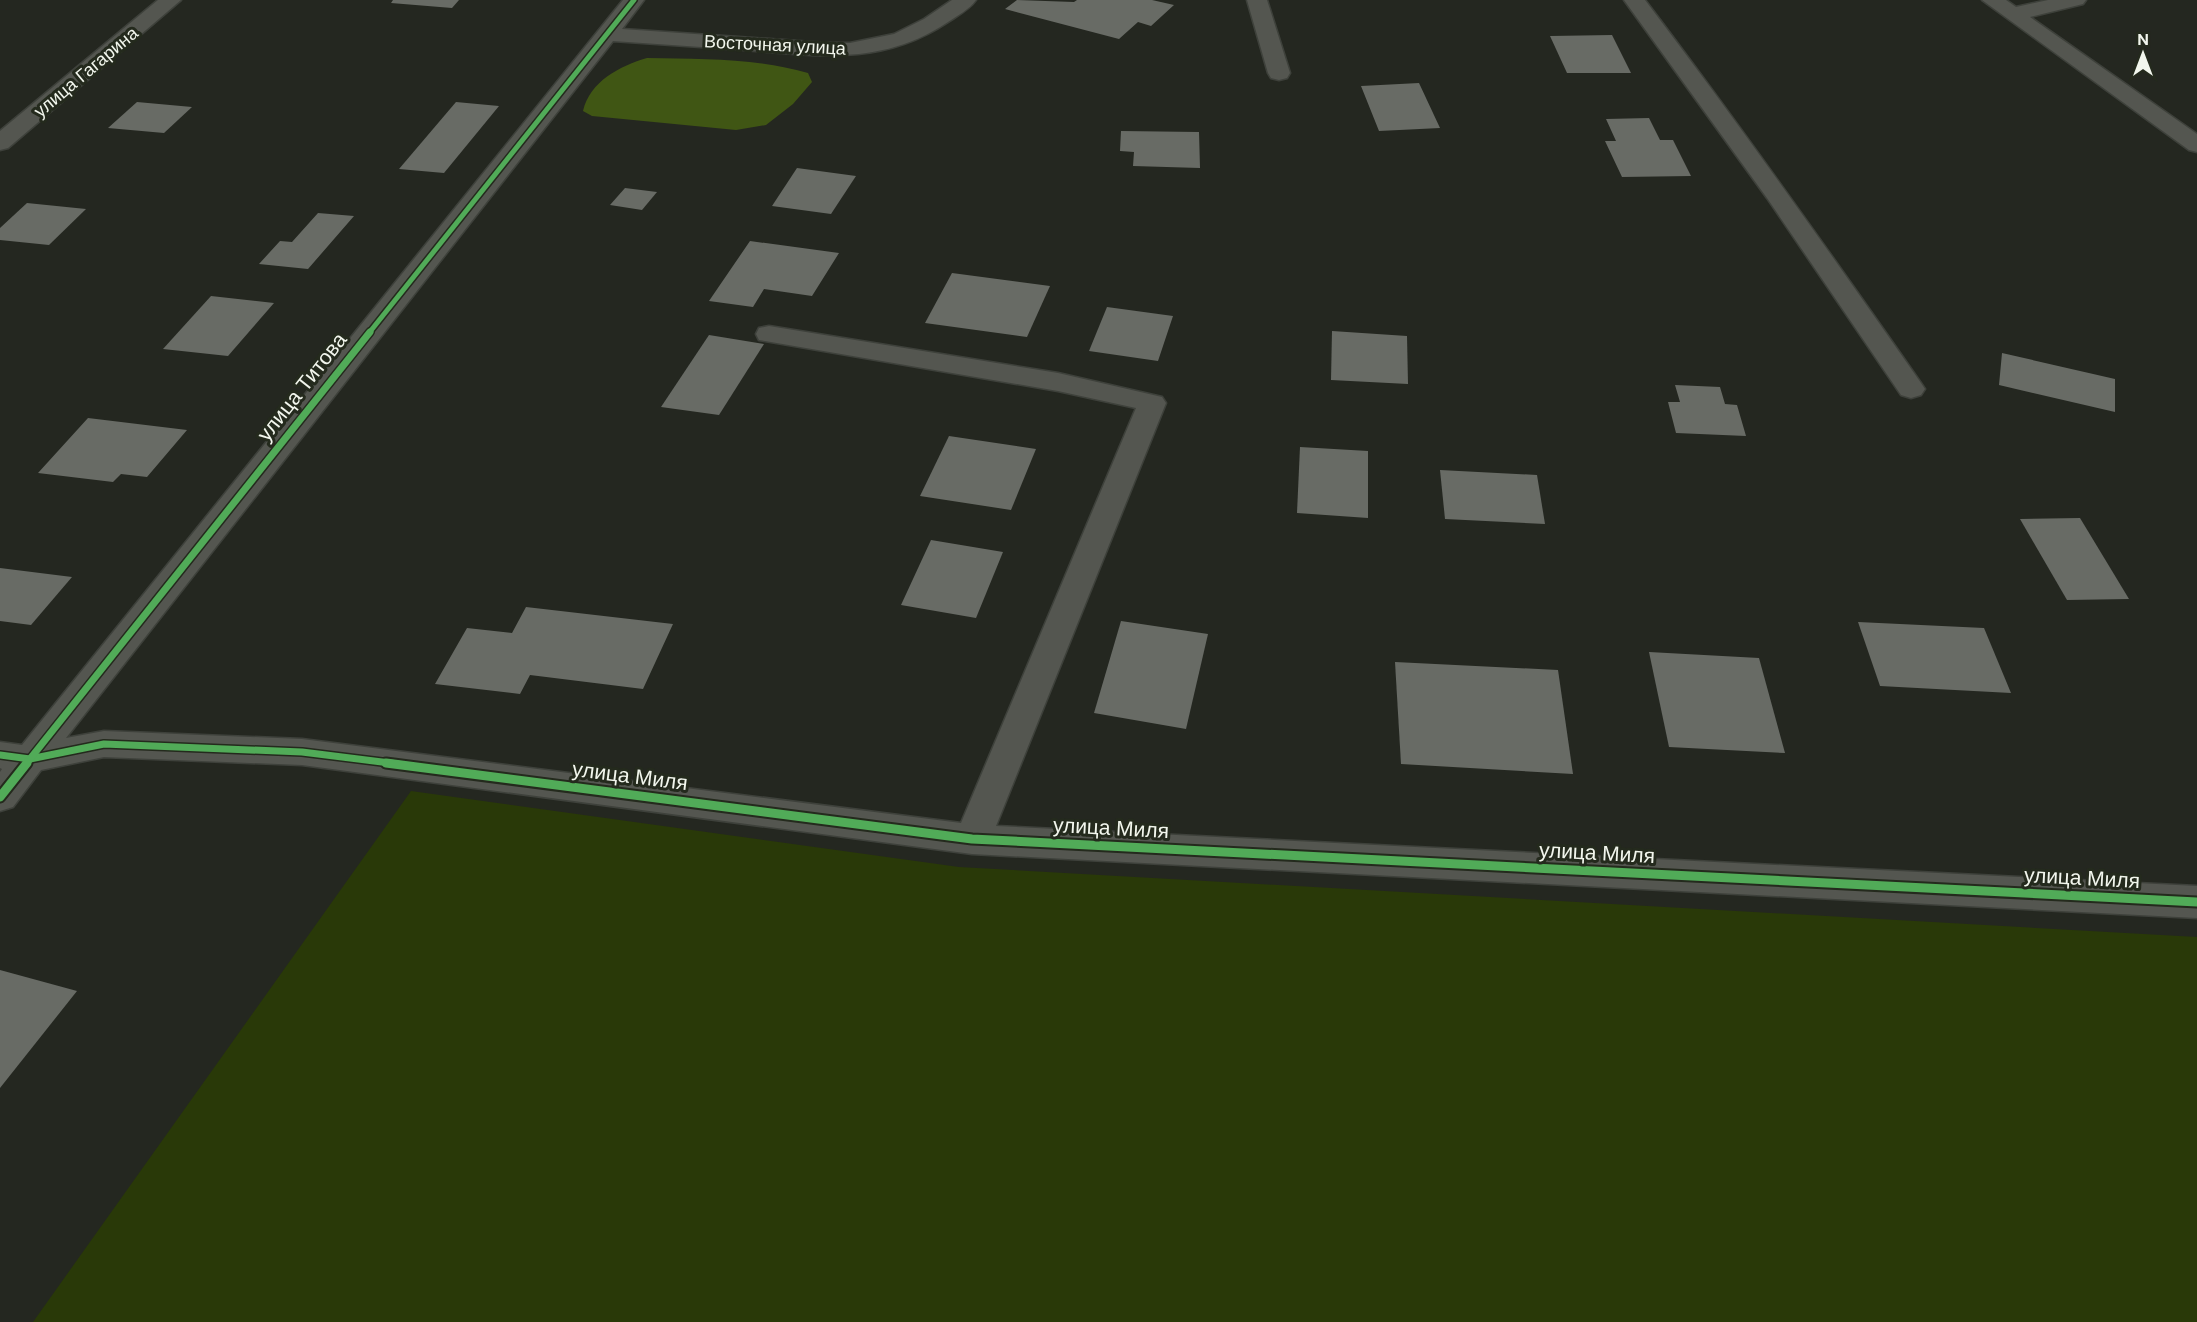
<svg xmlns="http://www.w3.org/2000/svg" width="2197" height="1322" font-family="'DM Sans',sans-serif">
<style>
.green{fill:#293908}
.water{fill:#405614}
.building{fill:#686b65}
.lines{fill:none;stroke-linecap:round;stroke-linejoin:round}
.minor-casing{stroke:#3e413b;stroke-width:3}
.minor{fill:#545650;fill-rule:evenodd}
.cycleway-far2-casing{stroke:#242a1d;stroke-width:8}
.cycleway-far1-casing{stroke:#242a1d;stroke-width:10}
.cycleway-casing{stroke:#242a1d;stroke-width:13}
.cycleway-far2{stroke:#51ab58;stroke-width:5}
.cycleway-far1{stroke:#51ab58;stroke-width:7}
.cycleway{stroke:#51ab58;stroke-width:9}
.labels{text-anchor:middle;stroke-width:6;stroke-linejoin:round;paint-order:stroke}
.far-street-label{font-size:18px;fill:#f2f6ed;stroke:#242a1d}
.street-label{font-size:21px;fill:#f2f6ed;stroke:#242a1d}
</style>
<rect width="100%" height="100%" fill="#242720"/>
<path class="green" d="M411,791L959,867L2197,937V1322H33Z"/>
<path class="water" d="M647,58C702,59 756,58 808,73L812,82L793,104L766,125L736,130L592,116L583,111C590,81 620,66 647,58Z"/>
<g class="building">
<path d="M393,0H459L452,8L391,3Z"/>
<path d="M1017,0L1074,2L1077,0H1152L1174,5L1151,26L1138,22L1119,39L1005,9Z"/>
<path d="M1612,35L1631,73H1567L1550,36Z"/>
<path d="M1419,83L1440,128L1379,131L1361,86Z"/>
<path d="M137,102L192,107L164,133L108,128Z"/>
<path d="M456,102L499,106L444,173L399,169Z"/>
<path d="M1649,118L1660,140H1673L1691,176L1622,177L1605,141H1616L1606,119Z"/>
<path d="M1121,131L1199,132L1200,168L1133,166L1134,152L1120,151Z"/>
<path d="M797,168L856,176L831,214L772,206Z"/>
<path d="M625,188L657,192L642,210L610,205Z"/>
<path d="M27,203L86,209L49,245L0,240V228Z"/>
<path d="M318,213L354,216L308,269L259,264L280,241L292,242Z"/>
<path d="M750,241L839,253L812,296L764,289L753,307L709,301Z"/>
<path d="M952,273L1050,286L1027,337L925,323Z"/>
<path d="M211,296L274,303L228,356L163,349Z"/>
<path d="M1107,307L1173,316L1158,361L1089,351Z"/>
<path d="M1332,331L1407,336L1408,384L1331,380Z"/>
<path d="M709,335L764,344L719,415L661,407Z"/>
<path d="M2002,353L2115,379V412L1999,385Z"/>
<path d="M1675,385L1720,387L1725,404L1737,405L1746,436L1676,433L1668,402H1680Z"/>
<path d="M88,418L187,430L147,477L121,474L113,482L38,473Z"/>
<path d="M949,436L1036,449L1011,510L920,496Z"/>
<path d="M1300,447L1368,451V518L1297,513Z"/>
<path d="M1440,470L1537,475L1545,524L1445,519Z"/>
<path d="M2080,518L2129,599L2067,600L2020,519Z"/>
<path d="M931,540L1003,552L976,618L901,605Z"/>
<path d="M0,568L72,577L31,625L0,621Z"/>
<path d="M526,607L673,624L643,689L530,675L520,694L435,684L467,628L512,633Z"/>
<path d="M1121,621L1208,634L1186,729L1094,713Z"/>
<path d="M1858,622L1984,628L2011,693L1880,686Z"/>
<path d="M1649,652L1759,658L1785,753L1669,747Z"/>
<path d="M1395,662L1558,670L1573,774L1401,764Z"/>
<path d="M0,970L77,991L0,1088Z"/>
</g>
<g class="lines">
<defs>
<g id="minor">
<path d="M158,0H181L8,148L0,150V131Z"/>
<path d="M623,0H644L622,29L827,43H850L894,34L924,19L952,0H976C970,9 957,16 948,22C882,66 819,56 745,50C701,47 657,44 613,41L66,738L104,731L302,739L961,823L1136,408L1058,391L759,340L756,334L759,328L769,326L1058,373L1162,397L1166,403L996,826L2197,886V918L972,854L302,765L104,757L41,770L13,807L0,811V772L2,769L0,768V742L22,745Z"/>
<path d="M1247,0H1267L1290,73L1287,78L1279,80L1271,78L1268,73Z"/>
<path d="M1624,0H1645C1740,125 1831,254 1921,383L1925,389L1921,395L1911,398L1901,395L1767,198Z"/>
<path d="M1982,0H2006L2016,7L2048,0H2086L2083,4L2030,17L2197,134V152L2189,150Z"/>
</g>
</defs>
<use href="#minor" class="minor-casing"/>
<use href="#minor" class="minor"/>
<defs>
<path id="cycleway-far2" d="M369,333L634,0"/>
<g id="cycleway-far1">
<path d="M0,755L30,759L104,744L302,752L398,764"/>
<path d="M26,764L370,332"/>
</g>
<g id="cycleway">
<path d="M386,763L972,839L2197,902"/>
<path d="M0,797L27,763"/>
</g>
</defs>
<use href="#cycleway-far2" class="cycleway-far2-casing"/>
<use href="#cycleway-far1" class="cycleway-far1-casing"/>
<use href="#cycleway" class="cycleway-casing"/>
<use href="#cycleway-far2" class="cycleway-far2"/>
<use href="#cycleway-far1" class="cycleway-far1"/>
<use href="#cycleway" class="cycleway"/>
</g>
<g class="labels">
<g class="far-street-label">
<text transform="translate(775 45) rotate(3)" y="6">Восточная улица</text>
<text transform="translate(86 72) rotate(-40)" y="6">улица Гагарина</text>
</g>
<g class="street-label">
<text transform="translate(302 387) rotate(-52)" y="7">улица Титова</text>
<text transform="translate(630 776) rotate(7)" y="7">улица Миля</text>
<text transform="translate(1111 828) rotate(3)" y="7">улица Миля</text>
<text transform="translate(1597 853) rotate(3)" y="7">улица Миля</text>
<text transform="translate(2082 878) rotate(3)" y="7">улица Миля</text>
</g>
</g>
<g transform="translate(2143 54)" stroke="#242a1d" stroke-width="4.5" paint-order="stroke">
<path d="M0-4.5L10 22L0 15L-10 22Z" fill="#f2f6ed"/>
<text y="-9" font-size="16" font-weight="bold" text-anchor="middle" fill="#f2f6ed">N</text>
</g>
</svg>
